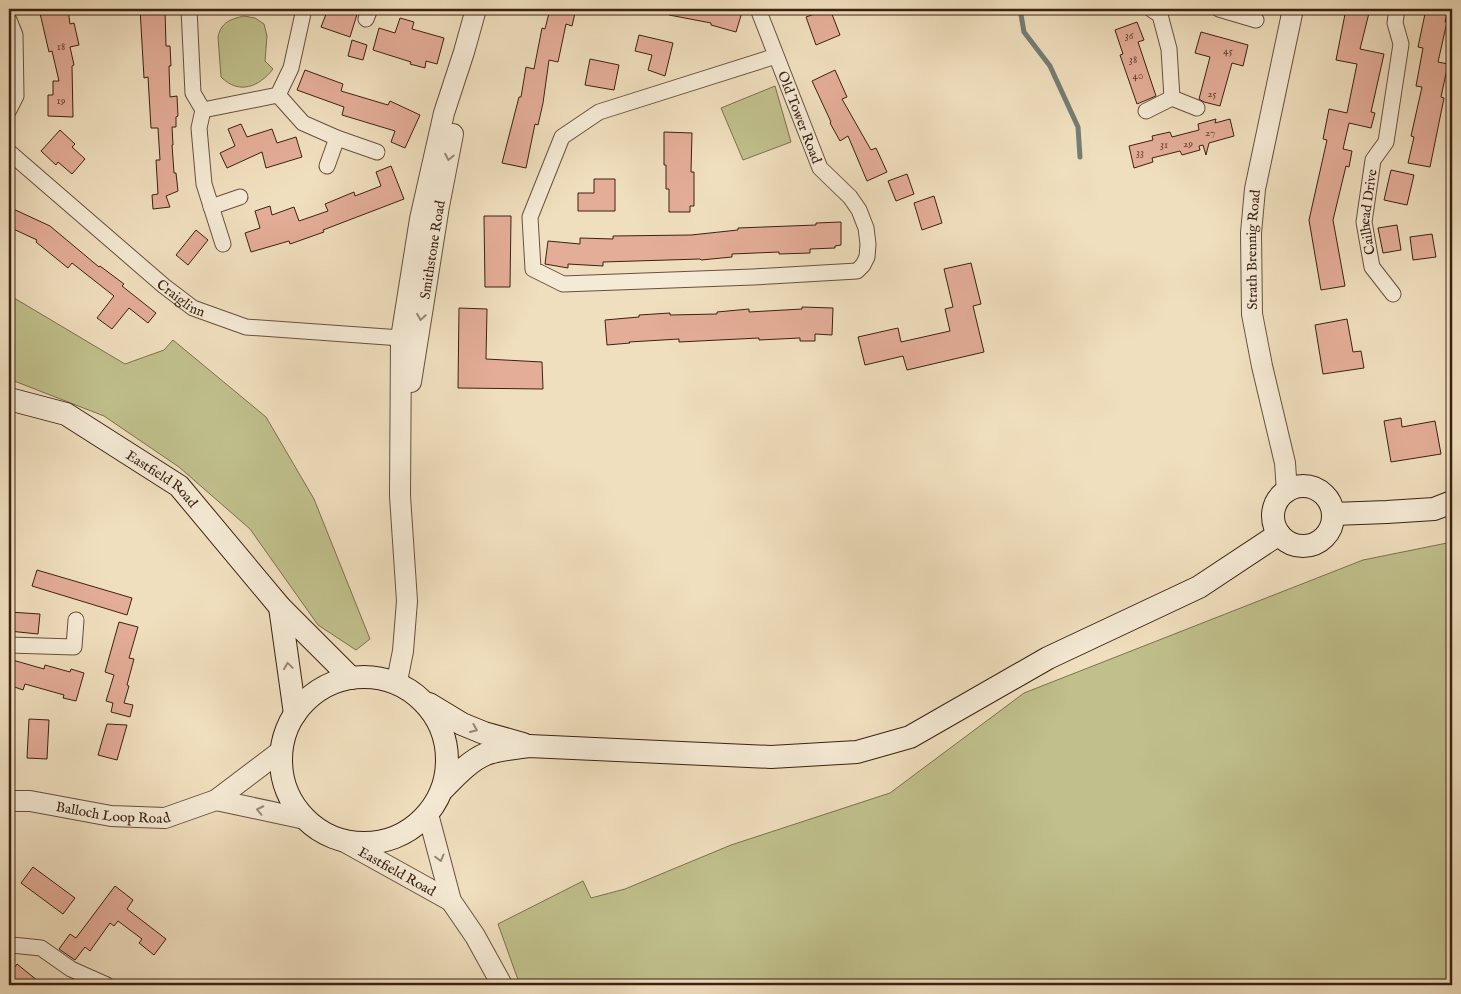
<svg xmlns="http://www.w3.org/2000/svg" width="1461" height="994" font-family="'IM FELL English',serif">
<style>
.green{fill:#c0c08c;stroke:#7e704f}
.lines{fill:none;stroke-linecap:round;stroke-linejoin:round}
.stream{stroke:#747e74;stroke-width:5}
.building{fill:#e4ad98;stroke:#3b2112}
.minor-casing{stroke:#68503d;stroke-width:17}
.tertiary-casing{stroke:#68503d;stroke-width:22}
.secondary-casing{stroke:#3b2112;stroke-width:24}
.minor{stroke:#f5ead5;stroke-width:15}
.tertiary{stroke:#f5ead5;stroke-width:20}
.secondary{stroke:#f5ead5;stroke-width:22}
.oneway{stroke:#988674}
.labels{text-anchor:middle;stroke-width:4;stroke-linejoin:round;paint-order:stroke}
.number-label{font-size:11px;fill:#654434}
.street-label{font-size:14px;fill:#3b2112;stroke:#f5ead5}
</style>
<rect width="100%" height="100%" fill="#f0dfbe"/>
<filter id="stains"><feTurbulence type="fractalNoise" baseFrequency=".004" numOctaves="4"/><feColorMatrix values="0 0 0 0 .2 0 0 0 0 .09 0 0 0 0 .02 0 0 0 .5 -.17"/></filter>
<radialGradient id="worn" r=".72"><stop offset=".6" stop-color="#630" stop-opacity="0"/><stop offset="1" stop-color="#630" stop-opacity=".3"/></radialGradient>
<g class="green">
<path d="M244,16L255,18L264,24L267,36L265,61L273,69C259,87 239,95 221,77L218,37C221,22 231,19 244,16Z"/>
<path d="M775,86L791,142L743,160L721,108Z"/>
<path d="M9,295L125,364L164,350L173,340L266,417L314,499L370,639L356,650L318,625L250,529L179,467L104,416L9,379Z"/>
<path d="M1452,542V985H522L517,977L498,924L583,881L591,898L625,889L731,845L890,793L1024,693L1363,560Z"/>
</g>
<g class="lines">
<path class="stream" d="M1020,9L1024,32L1050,66L1078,127L1080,157"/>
</g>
<g class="building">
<path d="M39,9H68L70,24L74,23L79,45L70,47L74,65L72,66L73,117L48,116V95H53V81H59L52,51L49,52Z"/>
<path d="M140,9H162V10H165L166,46H170L171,66H169L170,97L177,96L178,116L176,117V127H172L173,145H172L174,173H176L178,191L166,196L170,207L153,209L152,195L158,194L156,160H160L158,128H151L148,77L144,78Z"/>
<path d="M328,9H351L358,11L350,37L321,27Z"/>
<path d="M550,9H576L572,26L566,24L558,62L549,60L543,103L538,125L535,124L526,168L502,163L519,97H521L526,67L534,69L542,28L545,29Z"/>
<path d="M670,9H743L736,32L711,25V23L669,15Z"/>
<path d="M828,9H830L840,35L816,45L806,17Z"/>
<path d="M1346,9H1370L1360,49L1384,54L1371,112L1375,113L1371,128L1349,123L1343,149L1352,151L1349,167L1346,166L1333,220L1345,286L1321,290L1309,220L1327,140L1323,139L1329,109L1347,113L1357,64L1336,60Z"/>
<path d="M1426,9H1448L1445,22H1447L1438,62L1448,64L1441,97L1444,98L1430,167L1408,163L1414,137L1411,136L1422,87L1416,86L1423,48L1418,47Z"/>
<path d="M400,18L414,22L412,29L444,38L437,64L426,61L425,68L410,64L411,62L373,50L379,28L395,33Z"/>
<path d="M1137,22L1144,40L1138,42L1156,96L1137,104L1120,55L1123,54L1115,30Z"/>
<path d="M1201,32L1248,45L1243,66L1232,63L1220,106L1204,102L1199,99L1210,57L1195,53Z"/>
<path d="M639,35L673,43L665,76L648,70L652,55L635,51Z"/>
<path d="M352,40L367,45L363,60L348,56Z"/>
<path d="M590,59L619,65L614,90L585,85Z"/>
<path d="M305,70L343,84L341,91L388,105L390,101L420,115L405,148L391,142L395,131L342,115L344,107L297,90Z"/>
<path d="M835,70L847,97L842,99L871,150L876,148L887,172L867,181L848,136L840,141L830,123L831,122L812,81Z"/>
<path d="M1216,119L1215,123L1230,119L1234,136L1209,143L1206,155L1203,145L1199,146L1200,150L1182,155L1180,151L1152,158L1153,162L1134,168L1129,146L1153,140L1152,136L1170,132L1172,137L1199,130L1198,124Z"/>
<path d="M241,124L247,137L272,129L277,143L296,137L302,157L266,168L262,152L227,168L220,153L235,146L228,129Z"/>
<path d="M60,130L75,144L72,147L85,159L72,174L58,162L56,165L41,151Z"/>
<path d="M664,132L692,133L691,172H694V206H690V212H669V189H666V165H664Z"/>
<path d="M391,166L404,199L323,230L324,232L290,244L289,241L251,252L245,233L260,228L255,211L270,206L272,215L294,207L299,221L328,211L325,204L354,192L355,196L381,186L376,172Z"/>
<path d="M1391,170L1414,175L1407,205L1384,200Z"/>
<path d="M907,174L914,194L896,201L888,181Z"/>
<path d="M594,179H615V211H578V193H594Z"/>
<path d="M934,196L942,223L922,230L914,203Z"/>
<path d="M9,207L50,226L99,267L100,266L124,284L122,286L156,313L148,323L129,308L112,329L97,318L114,296L72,263L68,268L36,242L37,240L9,227Z"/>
<path d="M484,216H511L510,287H485Z"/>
<path d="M841,222V245L835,246V248L810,249V253L779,254V252L732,254V257L701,260L700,259L603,262V266L568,264V268L545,264L548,241L580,244V238L613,239V236L691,235L738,230V228L816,225V223Z"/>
<path d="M1397,225L1401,250L1383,253L1378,228Z"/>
<path d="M196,230L208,240L188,265L176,255Z"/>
<path d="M1432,234L1436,257L1413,260L1410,237Z"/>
<path d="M971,263L981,304L973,306L984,352L907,370L903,356L865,365L858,337L898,328L901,342L950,331L945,309L953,307L944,269Z"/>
<path d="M802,307L833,308L832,335L815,334V341H800V338L759,340V338L679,342V339L629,342L630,343L607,345L605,320L639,317V315L670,313V315L717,314V312L749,309V312L802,309Z"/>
<path d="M459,308L487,309L486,359L542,362L543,389L458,388Z"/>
<path d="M1347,319L1353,352L1361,351L1364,368L1323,374L1315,325Z"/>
<path d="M1401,418L1402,427L1435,421L1441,454L1391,462L1384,421Z"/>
<path d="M37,570L132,598L127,615L32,586Z"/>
<path d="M9,612L40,614L38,634L9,631Z"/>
<path d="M119,622L138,627L129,658L134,659L127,685L129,686L124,703L133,705L130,717L111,712L113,703L106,701L114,675L105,672Z"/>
<path d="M9,659L44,669L45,665L70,672L71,669L84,673L76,701L63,698L64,695L25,684L23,690L9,685Z"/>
<path d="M29,719L49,720L47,759L27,758Z"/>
<path d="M107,724L127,725L117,760L98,755Z"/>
<path d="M33,867L75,898L63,914L21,883Z"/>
<path d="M115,886L133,900L127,909L166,939L154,955L139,943L142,939L118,921L114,926L110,923L90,951L85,947L75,960L59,949L70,934L76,938Z"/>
<path d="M17,964L43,985H9V975Z"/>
</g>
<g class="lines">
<defs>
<g id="minor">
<path d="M189,9L193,93L203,110"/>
<path id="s1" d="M758,9L820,168L850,197L859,210L866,228L868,244L867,257L863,265L857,271L753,277L563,284L533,269L530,217L562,137L599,112L776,56"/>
<path d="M1151,9L1160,15L1169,49L1172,98L1197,108"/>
<path d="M1219,9L1256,20"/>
<path d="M366,19L370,9"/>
<path d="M9,20L15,35L16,96L9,110"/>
<path d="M278,95L303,123L337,138L377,152"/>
<path d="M203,110L278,95L291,68L304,9"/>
<path d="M203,110L199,128L204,184L223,244"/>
<path d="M1146,111L1172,98"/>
<path id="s2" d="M9,152L164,286L193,308L246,327L401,338"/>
<path d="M327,166L337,138"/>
<path d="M211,207L240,197"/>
<path id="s3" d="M1393,294L1372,267L1364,222L1373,160L1386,142L1401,44L1395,23L1397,9"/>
<path d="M9,645L74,647L76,620"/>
<path d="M9,948L12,945L41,948L71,969L107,985"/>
</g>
<g id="tertiary">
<path id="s4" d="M411,382L439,206L453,134"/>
<path id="s5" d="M1287,492L1285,463L1262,366L1252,314L1251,233L1255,189L1293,9"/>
<path d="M397,681L403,651L407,601L400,496L401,338L420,219L444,113L464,52L476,9"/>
<path d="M216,800L305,819"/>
<path id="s6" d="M9,801H30L111,816L165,818L216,800L282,750"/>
<path d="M428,814L451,901L475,936L502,985"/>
<path id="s7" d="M343,841L451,901"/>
</g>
<g id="secondary">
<path id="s8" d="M9,399L66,414L179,486L280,607L351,678"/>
<circle cx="1303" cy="516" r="30"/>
<path d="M1333,514L1387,512L1434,509L1452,502"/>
<path d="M280,607L295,714"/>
<circle cx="364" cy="760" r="83"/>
<path d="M429,704L462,724L484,733L523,744"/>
<path d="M443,789C455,777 469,761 486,754C499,749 515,748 529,746L771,757L857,752L910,737L1048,658L1199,587L1279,534"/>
</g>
</defs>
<use href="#minor" class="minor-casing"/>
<use href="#tertiary" class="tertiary-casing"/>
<use href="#secondary" class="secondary-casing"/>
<use href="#minor" class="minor"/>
<use href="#tertiary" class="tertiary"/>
<use href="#secondary" class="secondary"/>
</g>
<defs><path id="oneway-chevron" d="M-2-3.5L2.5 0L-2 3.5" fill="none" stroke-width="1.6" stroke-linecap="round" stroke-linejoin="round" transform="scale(1.25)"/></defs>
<g class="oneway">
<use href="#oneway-chevron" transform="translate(449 157) rotate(101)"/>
<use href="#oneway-chevron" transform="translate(421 317) rotate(99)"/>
<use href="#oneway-chevron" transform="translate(288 666) rotate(-98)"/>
<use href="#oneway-chevron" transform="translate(474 729) rotate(23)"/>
<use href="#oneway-chevron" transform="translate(260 810) rotate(-168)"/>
<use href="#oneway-chevron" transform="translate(440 858) rotate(75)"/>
</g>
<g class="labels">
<g class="number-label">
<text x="1129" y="39">36</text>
<text x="61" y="50">18</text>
<text x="1228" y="54">45</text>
<text x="1133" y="63">38</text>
<text x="1138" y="79">40</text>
<text x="1212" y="97">25</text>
<text x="61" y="104">19</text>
<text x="1210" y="136">27</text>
<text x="1188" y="147">29</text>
<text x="1164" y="148">31</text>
<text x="1140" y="156">33</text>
</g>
<g class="street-label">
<text dy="5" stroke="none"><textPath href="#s1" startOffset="116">Old Tower Road</textPath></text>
<text dy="5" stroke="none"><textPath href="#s3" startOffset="90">Cailhead Drive</textPath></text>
<text dy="5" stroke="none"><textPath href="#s4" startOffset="134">Smithstone Road</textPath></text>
<text dy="5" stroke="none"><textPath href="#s5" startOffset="246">Strath Brennig Road</textPath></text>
<text dy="5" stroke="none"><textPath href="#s2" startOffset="226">Craiglinn</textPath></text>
<text dy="5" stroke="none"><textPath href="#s8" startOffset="175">Eastfield Road</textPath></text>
<text dy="5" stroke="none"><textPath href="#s6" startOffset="105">Balloch Loop Road</textPath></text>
<text dy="5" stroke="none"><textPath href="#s7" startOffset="62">Eastfield Road</textPath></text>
</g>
</g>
<rect width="1461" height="994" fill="none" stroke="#f0dfbe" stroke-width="30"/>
<rect x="10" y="10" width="1441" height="974" fill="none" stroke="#3b2112" stroke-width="2.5"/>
<rect x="15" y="15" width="1431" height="964" fill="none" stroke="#3b2112"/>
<rect width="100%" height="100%" filter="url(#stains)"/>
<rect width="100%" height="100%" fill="url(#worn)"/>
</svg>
